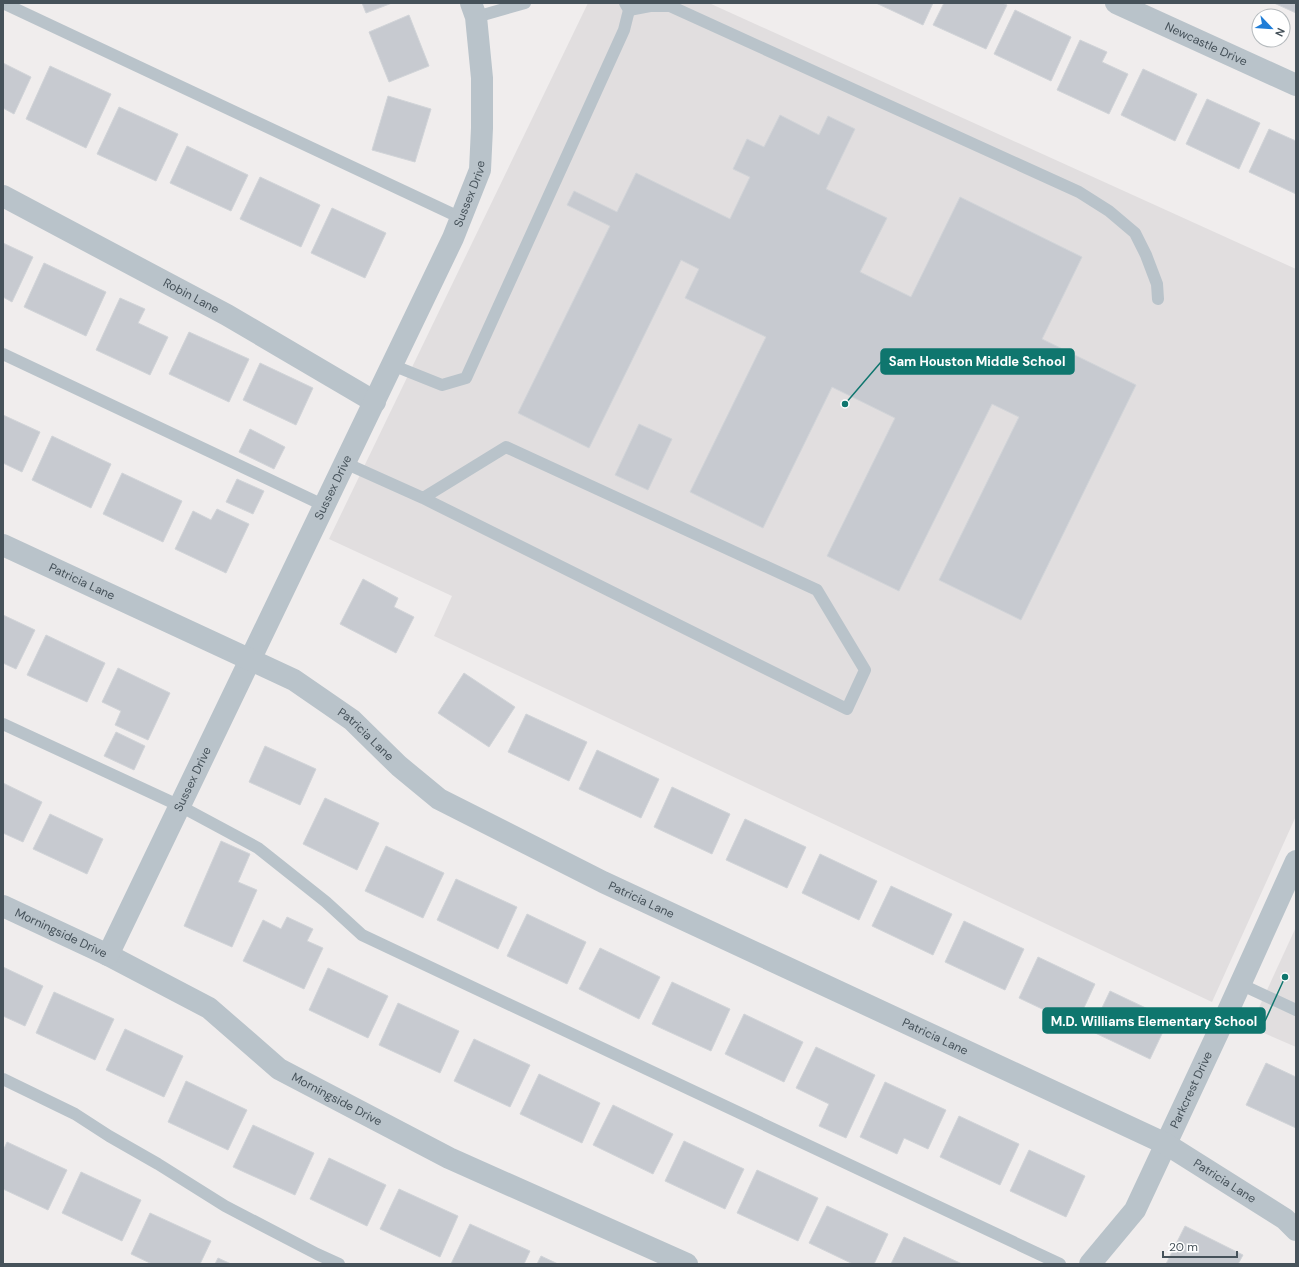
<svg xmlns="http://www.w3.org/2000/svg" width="1299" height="1267" font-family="'DM Sans',sans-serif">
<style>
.education{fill:#e1dedf}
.building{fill:#c7cad0;stroke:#d1d4d8}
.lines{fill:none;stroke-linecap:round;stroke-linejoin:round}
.service{stroke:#b9c3ca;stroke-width:12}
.minor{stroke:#b9c3ca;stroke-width:22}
.tertiary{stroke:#b9c3ca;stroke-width:22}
.labels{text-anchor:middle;stroke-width:3;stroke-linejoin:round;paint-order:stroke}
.street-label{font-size:12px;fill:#46525a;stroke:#fff}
.leader{fill:none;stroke:#0f766e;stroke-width:1.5}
.callout-dot{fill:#0f766e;stroke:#fff;stroke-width:1.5}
.callout{fill:#0f766e;stroke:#0f766e;stroke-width:1.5}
.callout-label{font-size:13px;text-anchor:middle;font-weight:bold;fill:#fff}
</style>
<rect width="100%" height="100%" fill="#f0eded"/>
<g class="education">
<path d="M588,3H709L1296,269V816L1212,1002L434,636L452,596L329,539Z"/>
<path d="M1296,927V1047L1250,1027Z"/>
</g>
<g class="building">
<path d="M362,3H392L366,13Z"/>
<path d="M876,3H933L923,25Z"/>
<path d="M944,3H1002L1007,5L986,49L933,25Z"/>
<path d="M1274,3H1296V13Z"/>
<path d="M1015,10L1071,37L1051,81L994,54Z"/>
<path d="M409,15L429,66L389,82L369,32Z"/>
<path d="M1080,40L1107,52L1102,62L1128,74L1109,114L1057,90Z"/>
<path d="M3,63L31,77L14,114L3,108Z"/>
<path d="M50,66L111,94L86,148L26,119Z"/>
<path d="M1143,69L1197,94L1175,141L1121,115Z"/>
<path d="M388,96L431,109L415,162L372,150Z"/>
<path d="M1207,99L1260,123L1239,169L1186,144Z"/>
<path d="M119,107L178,134L156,181L97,154Z"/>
<path d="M780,115L819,135L828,116L855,129L826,189L887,218L860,272L911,297L960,197L1082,257L1042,339L1136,385L1021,620L939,580L1019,417L992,404L899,591L827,556L895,418L832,387L763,528L690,492L766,337L685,298L699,269L681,260L589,448L518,413L610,226L567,205L574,191L617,212L636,173L730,219L750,177L733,169L747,139L764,147Z"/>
<path d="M1269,129L1296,141V194L1249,172Z"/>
<path d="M187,146L248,175L231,211L170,183Z"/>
<path d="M260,177L320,205L301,247L240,219Z"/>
<path d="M332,208L386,233L365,278L311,253Z"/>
<path d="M3,243L33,257L12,302L3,297Z"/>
<path d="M44,263L106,292L86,336L24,307Z"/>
<path d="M120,298L145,309L138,323L168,337L150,375L96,350Z"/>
<path d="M189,332L249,359L229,402L169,374Z"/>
<path d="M260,363L313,388L296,425L243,400Z"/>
<path d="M3,415L40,432L22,472L3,463Z"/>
<path d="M639,424L672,439L648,490L615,475Z"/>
<path d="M250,429L285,447L274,469L239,452Z"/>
<path d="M52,436L111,464L91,508L32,480Z"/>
<path d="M122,473L182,501L163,542L103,514Z"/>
<path d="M237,479L264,491L253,514L226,502Z"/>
<path d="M217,509L249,524L226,573L175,549L193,511L211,520Z"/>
<path d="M363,579L398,598L394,607L414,617L396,653L340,624Z"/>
<path d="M3,615L35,630L16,669L3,663Z"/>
<path d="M46,635L105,663L87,702L27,675Z"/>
<path d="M118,668L170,693L148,740L115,725L121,711L102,702Z"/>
<path d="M464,673L515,707L489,747L438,713Z"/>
<path d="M526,714L587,742L569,781L508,752Z"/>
<path d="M116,732L145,746L134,770L104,756Z"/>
<path d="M265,746L316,769L300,805L249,782Z"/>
<path d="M597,750L659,779L641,818L579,789Z"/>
<path d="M3,783L42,802L23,842L3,833Z"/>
<path d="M672,787L730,814L712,854L654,827Z"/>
<path d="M325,798L379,823L357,870L303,844Z"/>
<path d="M50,814L103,839L87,874L33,849Z"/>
<path d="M745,819L806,847L787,888L726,860Z"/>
<path d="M221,841L250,854L238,882L257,890L232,947L184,926Z"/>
<path d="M386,846L444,873L423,918L365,891Z"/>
<path d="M820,854L877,881L859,920L802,893Z"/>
<path d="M456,879L517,907L498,949L437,920Z"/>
<path d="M891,886L952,914L933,955L872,926Z"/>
<path d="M527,914L586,942L567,984L507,956Z"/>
<path d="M287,917L313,929L307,941L323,948L304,989L243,961L263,920L281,929Z"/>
<path d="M964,921L1024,949L1005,990L945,962Z"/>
<path d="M600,948L660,977L639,1019L579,989Z"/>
<path d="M1038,957L1095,984L1076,1025L1019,998Z"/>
<path d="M3,967L43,986L25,1026L3,1016Z"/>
<path d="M328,968L388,996L368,1038L309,1010Z"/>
<path d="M672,982L730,1009L711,1051L652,1024Z"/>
<path d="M1110,991L1169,1019L1150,1059L1091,1031Z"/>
<path d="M54,992L114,1019L95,1060L36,1033Z"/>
<path d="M398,1003L459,1031L440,1073L379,1045Z"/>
<path d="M744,1014L803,1042L784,1082L725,1054Z"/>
<path d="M125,1029L183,1056L164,1097L106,1070Z"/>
<path d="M474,1039L530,1065L510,1107L454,1081Z"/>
<path d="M816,1047L875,1075L846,1138L819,1126L829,1104L796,1088Z"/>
<path d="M1266,1063L1296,1077V1128L1246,1105Z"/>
<path d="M539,1074L600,1103L582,1143L520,1114Z"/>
<path d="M186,1081L247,1110L228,1150L168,1122Z"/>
<path d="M885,1082L946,1110L928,1149L904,1138L897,1154L860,1137Z"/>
<path d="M613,1105L673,1134L653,1174L593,1145Z"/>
<path d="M959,1116L1019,1144L1000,1185L940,1157Z"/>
<path d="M253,1125L314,1153L295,1195L233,1167Z"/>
<path d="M684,1141L744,1169L725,1209L665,1181Z"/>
<path d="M7,1142L67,1170L48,1210L3,1189V1151Z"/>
<path d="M1029,1150L1085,1176L1066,1217L1010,1191Z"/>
<path d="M329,1158L386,1185L367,1226L310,1199Z"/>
<path d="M757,1170L818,1198L798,1241L737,1213Z"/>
<path d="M81,1172L141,1200L122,1241L62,1213Z"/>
<path d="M399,1189L458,1216L440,1257L380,1229Z"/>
<path d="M827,1206L888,1234L874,1264H853L809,1243Z"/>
<path d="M150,1213L211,1241L200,1264H152L131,1254Z"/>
<path d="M470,1224L530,1251L524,1264H451Z"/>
<path d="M1185,1226L1243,1255L1238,1264H1166Z"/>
<path d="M904,1237L962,1264H891Z"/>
<path d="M541,1256L558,1264H537Z"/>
<path d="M218,1258L231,1264H215Z"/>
</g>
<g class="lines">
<g class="service">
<path d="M3,3L461,218"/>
<path d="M629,10L650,6H670L1079,192L1109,211L1135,233L1146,255L1157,284L1158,299"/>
<path d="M476,17L525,3"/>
<path d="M3,354L325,506"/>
<path d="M392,365L442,385L466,378L624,30L629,10L625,3"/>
<path d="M345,463L423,498L847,709L865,670L817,590L506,447L423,498"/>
<path d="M3,724L180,806L258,848L326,902L362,935L1060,1264"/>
<path d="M1240,984L1296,1010"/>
<path d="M3,1079L75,1114L109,1136L158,1164L225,1206L317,1254L339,1264"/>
</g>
<g class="minor">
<path id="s1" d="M1116,3L1296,85"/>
<path id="s2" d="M3,196L227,315L375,402"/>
<path id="s3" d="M3,906L108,955L209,1008L279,1069L449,1158L687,1264"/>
<path id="s4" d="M108,955L453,238L480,170L482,128V78L476,17L471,3"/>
<path id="s5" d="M1090,1264L1135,1210L1229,1009L1296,861"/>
</g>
<path class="tertiary" id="s6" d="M3,545L294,680L352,720L399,766L439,799L603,882L1166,1144L1285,1219L1296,1230"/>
</g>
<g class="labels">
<g class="street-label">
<text dy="4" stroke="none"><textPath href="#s1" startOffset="99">Newcastle Drive</textPath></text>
<text dy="4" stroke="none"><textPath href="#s4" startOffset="843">Sussex Drive</textPath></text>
<text dy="4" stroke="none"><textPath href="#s2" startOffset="213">Robin Lane</textPath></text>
<text dy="4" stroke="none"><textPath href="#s4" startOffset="519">Sussex Drive</textPath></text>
<text dy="4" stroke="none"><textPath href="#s6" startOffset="87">Patricia Lane</textPath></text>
<text dy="4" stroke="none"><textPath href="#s6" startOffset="411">Patricia Lane</textPath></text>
<text dy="4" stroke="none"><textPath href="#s4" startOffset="195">Sussex Drive</textPath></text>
<text dy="4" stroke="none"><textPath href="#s6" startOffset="735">Patricia Lane</textPath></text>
<text dy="4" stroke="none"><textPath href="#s3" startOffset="64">Morningside Drive</textPath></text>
<text dy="4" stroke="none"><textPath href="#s6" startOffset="1059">Patricia Lane</textPath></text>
<text dy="4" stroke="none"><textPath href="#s5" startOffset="203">Parkcrest Drive</textPath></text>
<text dy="4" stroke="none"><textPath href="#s3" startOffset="388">Morningside Drive</textPath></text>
<text dy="4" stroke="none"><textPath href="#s6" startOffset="1383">Patricia Lane</textPath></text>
</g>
</g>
<path class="leader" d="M845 404L881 362M1285 977L1265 1021"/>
<g class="callout-dot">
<circle cx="845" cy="404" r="4"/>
<circle cx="1285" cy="977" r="4"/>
</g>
<g class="callout">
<rect x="881" y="349" width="193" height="25" rx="4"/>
<rect x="1043" y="1008" width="222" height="25" rx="4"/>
</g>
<g class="callout-label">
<text x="977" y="366">Sam Houston Middle School</text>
<text x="1154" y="1026">M.D. Williams Elementary School</text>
</g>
<rect width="1299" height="1267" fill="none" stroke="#46525a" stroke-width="8"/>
<g transform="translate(1271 28) rotate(115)"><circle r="19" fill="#ffffff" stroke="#b5babd"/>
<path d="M0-3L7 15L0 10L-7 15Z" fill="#1f7dd7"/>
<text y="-6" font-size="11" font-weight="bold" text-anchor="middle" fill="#46525a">N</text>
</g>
<path d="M1163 1251v6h74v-6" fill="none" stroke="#46525a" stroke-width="2"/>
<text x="1169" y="1251" font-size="12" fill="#46525a" stroke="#ffffff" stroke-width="3" paint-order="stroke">20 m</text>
</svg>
